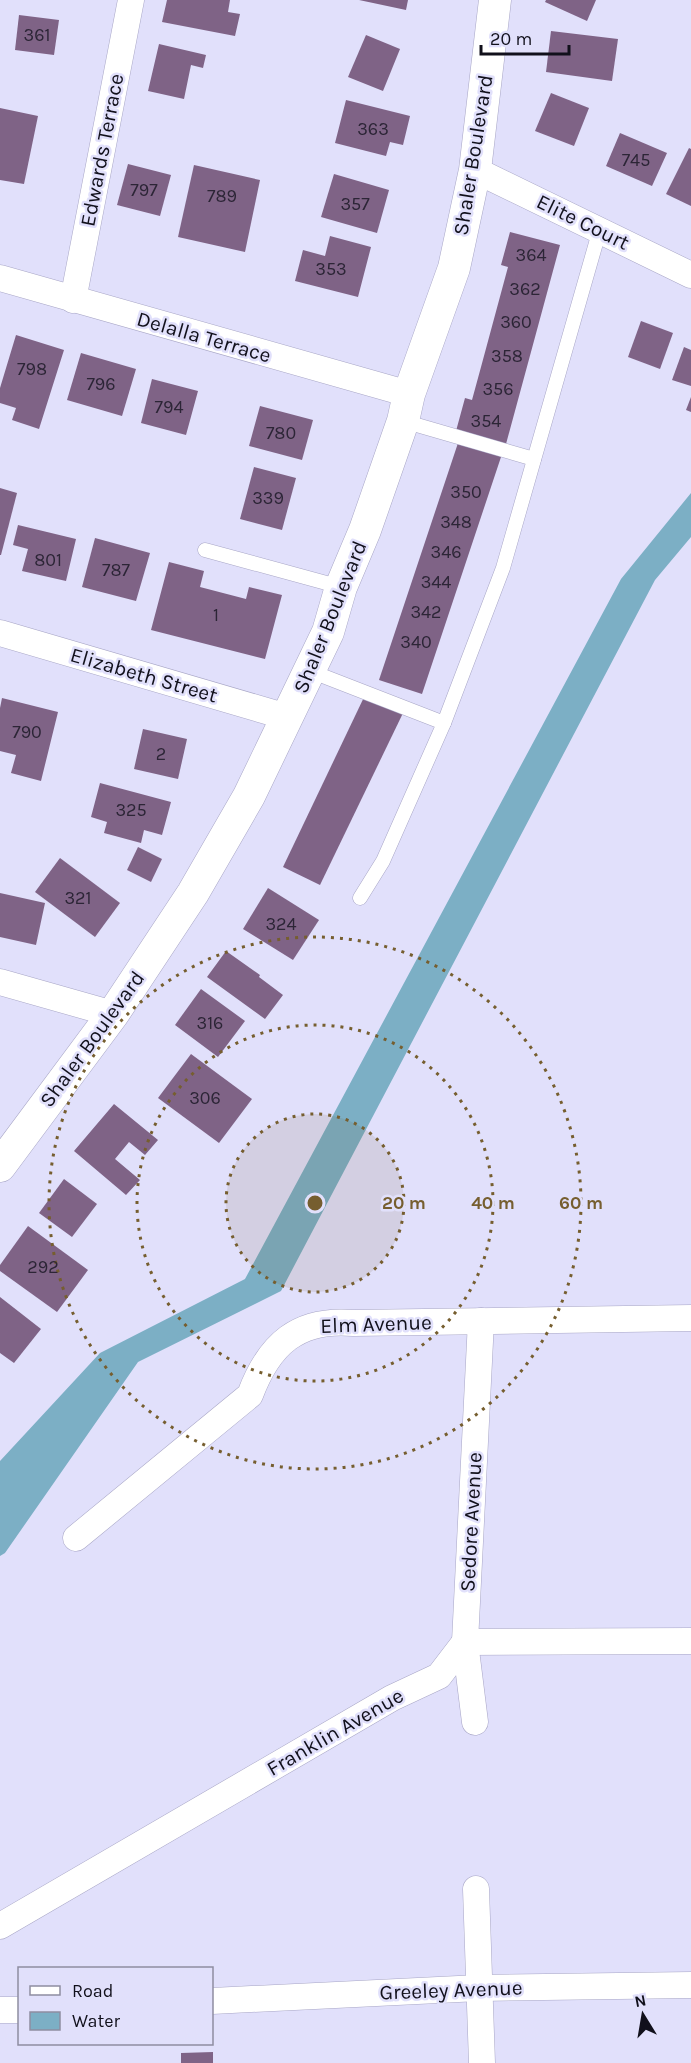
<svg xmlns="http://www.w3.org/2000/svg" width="691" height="2063" font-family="Karla,sans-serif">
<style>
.water{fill:#7cafc5}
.building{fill:#7f6386}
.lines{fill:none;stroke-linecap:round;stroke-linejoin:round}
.service-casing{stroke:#a8a6c6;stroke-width:15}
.minor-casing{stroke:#a8a6c6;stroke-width:27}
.tertiary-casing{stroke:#a8a6c6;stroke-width:33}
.service{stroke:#fff;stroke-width:14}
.minor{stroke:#fff;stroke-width:26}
.tertiary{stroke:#fff;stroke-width:32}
.ring{fill:none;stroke:#765e2f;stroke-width:3;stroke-dasharray:3 6}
.labels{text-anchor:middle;stroke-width:5;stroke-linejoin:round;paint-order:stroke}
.number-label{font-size:18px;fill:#2c2536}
.street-label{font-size:21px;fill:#11101b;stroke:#e1e0fb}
.centre{fill:#765e2f;stroke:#e1e0fb;stroke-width:3}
.ring-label{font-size:18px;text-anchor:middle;font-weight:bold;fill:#765e2f;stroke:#e1e0fb;stroke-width:5;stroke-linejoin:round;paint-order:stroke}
</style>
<rect width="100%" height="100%" fill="#e1e0fb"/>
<path class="water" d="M691,493V537L655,580L281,1291L138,1362L5,1553L0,1556V1461L100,1353L245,1279L621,579Z"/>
<g class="building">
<path d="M167,0H230L228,12L240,14L235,36L162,22Z"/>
<path d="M359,0H408L406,10Z"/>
<path d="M546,0H596L587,21L545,2Z"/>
<path d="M19,15L59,20L54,55L15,50Z"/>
<path d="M551,31L618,39L612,81L546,72Z"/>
<path d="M366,35L400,49L383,91L348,77Z"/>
<path d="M159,44L206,55L203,68L191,65L184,99L148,91Z"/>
<path d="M551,93L589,108L574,146L535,131Z"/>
<path d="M346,100L410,116L403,145L390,142L386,156L335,143Z"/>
<path d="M0,108L38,116L24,184L0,180Z"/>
<path d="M620,133L667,153L652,186L606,166Z"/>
<path d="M689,148L691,149V206L666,194Z"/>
<path d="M128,164L171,175L160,216L117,205Z"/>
<path d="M194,165L260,180L245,252L178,237Z"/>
<path d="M334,174L389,190L377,233L321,217Z"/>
<path d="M510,232L560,245L506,444L456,431L465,398L472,400L481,367L508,267L501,265Z"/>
<path d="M330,236L371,247L358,297L295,281L303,250L325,256Z"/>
<path d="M641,321L673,333L660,369L628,357Z"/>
<path d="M16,335L64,350L39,429L12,420L16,408L0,403V388Z"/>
<path d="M684,347L691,350V386L672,380Z"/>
<path d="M81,353L136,369L122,416L67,400Z"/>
<path d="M152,379L198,391L186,435L141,423Z"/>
<path d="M691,397V412L686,410Z"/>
<path d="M260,406L313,420L302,460L249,446Z"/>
<path d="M459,440L502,454L422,694L379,680Z"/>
<path d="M254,467L296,478L282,530L240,519Z"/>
<path d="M0,488L17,493L1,555H0Z"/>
<path d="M18,525L76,539L66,581L22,571L28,549L13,545Z"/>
<path d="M95,538L150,553L136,601L82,587Z"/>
<path d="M169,562L204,571L200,587L246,599L249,587L282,595L265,659L151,630Z"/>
<path d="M366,693L404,711L320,885L283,867Z"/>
<path d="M2,698L58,712L41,781L11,773L16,755L0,751V708Z"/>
<path d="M143,729L187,739L178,779L134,769Z"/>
<path d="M100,783L171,802L162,835L144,830L141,843L104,833L107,822L91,817Z"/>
<path d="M138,847L162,859L151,882L127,870Z"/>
<path d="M60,858L120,903L95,937L35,892Z"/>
<path d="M268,888L319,920L293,960L243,929Z"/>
<path d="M0,893L45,903L36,945L0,937Z"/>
<path d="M226,951L260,975L259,977L283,995L265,1019L207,977Z"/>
<path d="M201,989L245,1021L218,1057L175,1025Z"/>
<path d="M191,1054L252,1099L219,1143L158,1098Z"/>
<path d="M114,1104L158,1140L145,1155L129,1142L115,1159L140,1180L126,1195L74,1151Z"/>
<path d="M64,1179L97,1204L72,1237L39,1213Z"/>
<path d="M28,1226L88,1270L57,1312L0,1271V1265Z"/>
<path d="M0,1297L41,1329L14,1363L0,1353Z"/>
<path d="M213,2052V2063H181V2053Z"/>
</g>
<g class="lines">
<defs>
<g id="service">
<path d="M403,421L534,459"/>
<path d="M205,550L341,587"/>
<path d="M310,671L444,723"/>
<path d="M360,898L383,861L444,723L503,568L600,229"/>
</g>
<g id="minor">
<path d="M475,170L691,275"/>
<path d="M0,278L409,394"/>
<path d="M73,300L131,0"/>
<path d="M0,633L287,717"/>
<path d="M0,982L113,1014"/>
<path d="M76,1538L250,1395C269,1344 298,1318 354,1323L691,1318"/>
<path d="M475,1722L465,1642L481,1321"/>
<path d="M476,1889L482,2063"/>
<path d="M0,1926L392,1698L439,1676L465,1642L691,1641"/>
<path d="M212,2001L479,1988L691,1985"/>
<path d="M0,2010H20"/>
</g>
<path id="tertiary" d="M0,1166L113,1014L193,893L249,796L328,632L341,587L365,530L403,421L409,394L454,268L475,170L495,0"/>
</defs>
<use href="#service" class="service-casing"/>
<use href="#minor" class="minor-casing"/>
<use href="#tertiary" class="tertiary-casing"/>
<use href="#service" class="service"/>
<use href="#minor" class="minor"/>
<use href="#tertiary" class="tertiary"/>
</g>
<circle cx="315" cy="1203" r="89" fill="#765e2f" fill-opacity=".12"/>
<g class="ring">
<circle cx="315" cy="1203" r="89"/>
<circle cx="315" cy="1203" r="178"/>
<circle cx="315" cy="1203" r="266"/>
</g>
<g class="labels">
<g class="number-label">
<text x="37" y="41">361</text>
<text x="373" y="135">363</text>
<text x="636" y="166">745</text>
<text x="144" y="196">797</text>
<text x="222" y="202">789</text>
<text x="355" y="210">357</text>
<text x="531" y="261">364</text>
<text x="331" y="275">353</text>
<text x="525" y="295">362</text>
<text x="516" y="328">360</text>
<text x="507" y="362">358</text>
<text x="32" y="375">798</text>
<text x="101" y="390">796</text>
<text x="498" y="395">356</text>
<text x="169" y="413">794</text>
<text x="486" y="427">354</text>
<text x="281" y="439">780</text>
<text x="466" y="498">350</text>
<text x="268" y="504">339</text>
<text x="456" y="528">348</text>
<text x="446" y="558">346</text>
<text x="48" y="566">801</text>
<text x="116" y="576">787</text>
<text x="436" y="588">344</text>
<text x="426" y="618">342</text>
<text x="216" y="621">1</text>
<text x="416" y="648">340</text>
<text x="27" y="738">790</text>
<text x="161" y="760">2</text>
<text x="131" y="816">325</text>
<text x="78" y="904">321</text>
<text x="281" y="930">324</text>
<text x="210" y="1029">316</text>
<text x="205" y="1104">306</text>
<text x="43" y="1273">292</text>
</g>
<g class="street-label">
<text transform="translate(102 150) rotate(-79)" y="7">Edwards Terrace</text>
<text transform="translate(473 155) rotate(-81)" y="7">Shaler Boulevard</text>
<text transform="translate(583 222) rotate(26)" y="7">Elite Court</text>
<text transform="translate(204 337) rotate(16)" y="7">Delalla Terrace</text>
<text transform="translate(330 617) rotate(-68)" y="7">Shaler Boulevard</text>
<text transform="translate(144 675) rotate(16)" y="7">Elizabeth Street</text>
<text transform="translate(92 1039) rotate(-54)" y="7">Shaler Boulevard</text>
<text transform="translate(376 1324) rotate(-2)" y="7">Elm Avenue</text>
<text transform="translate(471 1522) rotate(-87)" y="7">Sedore Avenue</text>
<text transform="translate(335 1732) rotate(-30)" y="7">Franklin Avenue</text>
<text transform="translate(451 1990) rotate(-2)" y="7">Greeley Avenue</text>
</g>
</g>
<circle cx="315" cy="1203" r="9" class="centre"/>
<g class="ring-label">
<text x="404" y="1209">20 m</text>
<text x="493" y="1209">40 m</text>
<text x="581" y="1209">60 m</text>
</g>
<rect x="18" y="1967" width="195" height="78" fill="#e1e0fb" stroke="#8e8da1" stroke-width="1.5"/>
<rect x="30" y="1986" width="30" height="9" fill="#ffffff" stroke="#8e8da1" stroke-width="1.5"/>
<text x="72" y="1997" font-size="18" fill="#11101b">Road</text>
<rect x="30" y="2012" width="30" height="18" fill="#7cafc5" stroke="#8e8da1" stroke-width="1.5"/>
<text x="72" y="2027" font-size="18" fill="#11101b">Water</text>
<g transform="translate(643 2015) rotate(349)" stroke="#e1e0fb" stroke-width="4.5" paint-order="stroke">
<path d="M0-4.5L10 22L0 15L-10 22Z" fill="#11101b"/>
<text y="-9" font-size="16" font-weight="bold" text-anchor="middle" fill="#11101b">N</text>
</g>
<path d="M481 45v9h88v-9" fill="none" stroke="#11101b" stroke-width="3"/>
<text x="490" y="45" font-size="18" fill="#11101b" stroke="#e1e0fb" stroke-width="4.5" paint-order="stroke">20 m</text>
</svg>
